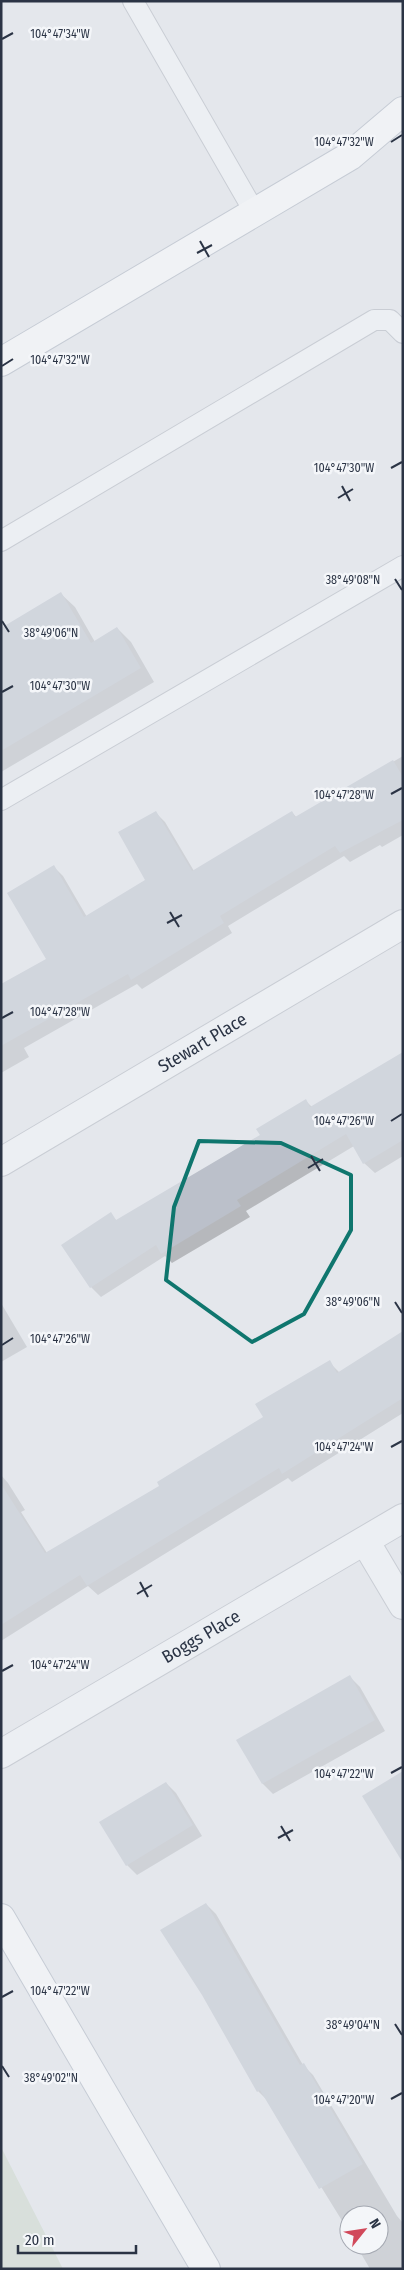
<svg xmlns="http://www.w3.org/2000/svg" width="404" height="2270" font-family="'Fira Sans Condensed',sans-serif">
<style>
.green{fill:#c9d6c5}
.shadow{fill:#0003}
.building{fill:#bbc0ca}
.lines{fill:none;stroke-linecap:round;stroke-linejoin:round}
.lane-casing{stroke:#a9aeb7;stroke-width:22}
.street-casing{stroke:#a9aeb7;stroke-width:30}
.primary-casing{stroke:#a3abb8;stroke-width:30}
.lane{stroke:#f7f8fa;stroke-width:20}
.street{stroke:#f7f8fa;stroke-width:28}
.primary{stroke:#fff;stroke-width:28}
.marked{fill:none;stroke:#0f766e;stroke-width:4;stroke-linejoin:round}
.ticks{fill:none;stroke:#2b3445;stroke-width:2}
.labels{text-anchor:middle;stroke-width:5;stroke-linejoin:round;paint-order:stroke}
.street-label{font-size:18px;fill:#2b3445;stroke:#f4f6f9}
.ticks-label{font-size:12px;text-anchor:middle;fill:#2b3445;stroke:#f4f6f9;stroke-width:5;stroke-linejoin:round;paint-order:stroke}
</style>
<rect width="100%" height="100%" fill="#e4e7ec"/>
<path class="green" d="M1,2147L63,2269H1Z"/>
<g class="shadow">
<path d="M61,594L75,607L95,642L117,628L131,642L154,682L1,772V629Z"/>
<path d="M403,756V835L382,847L380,845L350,862L344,856L228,926L232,933L142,989L137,984L24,1048L29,1057L1,1073V999L47,959L54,867L63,876L87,917L146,880L156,813L165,822L194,871L292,812L297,818Z"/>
<path d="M403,1054V1156L375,1173L364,1163L354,1146L246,1211L250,1217L172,1263L165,1256L101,1297L91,1287L110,1214L117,1221L261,1135L306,1101L312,1107Z"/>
<path d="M1,1303L27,1347L1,1362Z"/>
<path d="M403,1332V1413L292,1482L288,1478L98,1595L88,1586L1,1641V1475L8,1483L25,1510L21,1512L47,1553L161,1486L264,1418L329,1362L340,1373Z"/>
<path d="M350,1677L360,1687L385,1731L273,1794L263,1784L238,1740Z"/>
<path d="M166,1783L176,1793L202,1836L137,1875L127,1865Z"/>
<path d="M206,1904L216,1914L303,2065L313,2075L397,2216L403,2223V2269H370L356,2245H379V2215H349V2232L268,2101L258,2091Z"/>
</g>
<g class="building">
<path d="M61,592L91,643L117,627L141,668L1,751V628Z"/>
<path d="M393,760L403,777V820L340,853L335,846L220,916L224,923L131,980L128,974L1,1046V984L46,959L7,893L54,865L84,917L145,880L118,832L156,811L192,871L292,811L295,817Z"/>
<path d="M403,1052V1140L363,1164L346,1134L237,1200L241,1206L161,1254L156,1245L90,1288L61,1245L111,1212L116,1220L260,1135L256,1129L306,1099L310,1107Z"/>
<path d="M403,1331V1398L282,1474L279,1468L87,1586L80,1575L1,1625V1484L45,1553L159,1486L157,1482L263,1417L255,1404L330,1360L337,1373Z"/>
<path d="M350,1675L375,1720L262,1784L236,1740Z"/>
<path d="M403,1771V1863L362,1796Z"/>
<path d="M166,1782L193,1825L126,1866L99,1822Z"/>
<path d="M206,1903L300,2065L304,2063L363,2164L319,2189L260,2090L257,2092L202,1995L160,1930Z"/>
</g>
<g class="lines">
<defs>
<g id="lane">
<path d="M133,1L255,213"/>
<path d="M1,541L374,320H390L403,333"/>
<path d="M1,800L403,566"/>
</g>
<g id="street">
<path id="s1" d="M1,1162L403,924"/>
<path d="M365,1541L403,1605"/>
<path id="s2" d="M1,1754L403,1518"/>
</g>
<g id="primary">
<path d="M1,362L350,156L403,111"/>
<path d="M1,1918L206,2269"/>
</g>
</defs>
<use href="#lane" class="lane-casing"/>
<use href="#street" class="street-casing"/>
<use href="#primary" class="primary-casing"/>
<use href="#lane" class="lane"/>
<use href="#street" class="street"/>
<use href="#primary" class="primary"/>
</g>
<path d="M0 0H404V2270H0ZM199,1141L281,1143L351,1175V1230L304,1314L252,1342L166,1280L174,1207Z" fill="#e4e7ec" fill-opacity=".55" fill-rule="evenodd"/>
<path class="marked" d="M199,1141L281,1143L351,1175V1230L304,1314L252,1342L166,1280L174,1207Z"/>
<path class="ticks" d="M2,39L13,33M391,142L402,135M200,241L209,257M197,253L212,245M2,366L13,359M391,468L402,462M342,486L350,501M338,498L353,489M395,579L402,590M2,621L9,632M2,692L13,686M391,794L402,788M170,912L179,927M167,923L182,915M2,1018L13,1012M391,1121L402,1114M311,1156L320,1171M308,1168L323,1159M395,1302L402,1313M2,1345L13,1338M391,1447L402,1441M140,1582L148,1597M137,1594L152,1585M2,1671L13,1665M391,1773L402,1767M281,1826L290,1841M278,1838L293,1830M2,1997L13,1991M395,2024L402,2035M2,2066L9,2077M391,2099L402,2093"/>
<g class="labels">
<g class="street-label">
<text dy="6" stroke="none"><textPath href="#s1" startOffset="234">Stewart Place</textPath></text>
<text dy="6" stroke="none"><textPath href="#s2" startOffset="232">Boggs Place</textPath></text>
</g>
</g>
<g class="ticks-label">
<text x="60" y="38">104°47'34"W</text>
<text x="344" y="146">104°47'32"W</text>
<text x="60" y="364">104°47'32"W</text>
<text x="344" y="472">104°47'30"W</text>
<text x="353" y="584">38°49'08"N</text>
<text x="51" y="637">38°49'06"N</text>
<text x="60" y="690">104°47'30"W</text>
<text x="344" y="799">104°47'28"W</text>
<text x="60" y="1016">104°47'28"W</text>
<text x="344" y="1125">104°47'26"W</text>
<text x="353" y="1306">38°49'06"N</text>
<text x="60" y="1343">104°47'26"W</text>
<text x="344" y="1451">104°47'24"W</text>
<text x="60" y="1669">104°47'24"W</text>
<text x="344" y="1778">104°47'22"W</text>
<text x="60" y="1995">104°47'22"W</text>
<text x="353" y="2029">38°49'04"N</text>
<text x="51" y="2082">38°49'02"N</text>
<text x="344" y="2104">104°47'20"W</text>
</g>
<rect width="404" height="2270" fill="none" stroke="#2b3445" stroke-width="5"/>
<g transform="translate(364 2230) rotate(60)"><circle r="24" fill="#f4f6f9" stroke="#a4a8b1"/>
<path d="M0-4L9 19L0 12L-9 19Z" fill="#d1495b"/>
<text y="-8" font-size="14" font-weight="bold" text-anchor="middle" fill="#2b3445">N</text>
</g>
<path d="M18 2245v8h118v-8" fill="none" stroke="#2b3445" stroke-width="2.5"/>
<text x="25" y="2245" font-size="15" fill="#2b3445" stroke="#f4f6f9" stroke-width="4" paint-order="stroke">20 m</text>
</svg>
